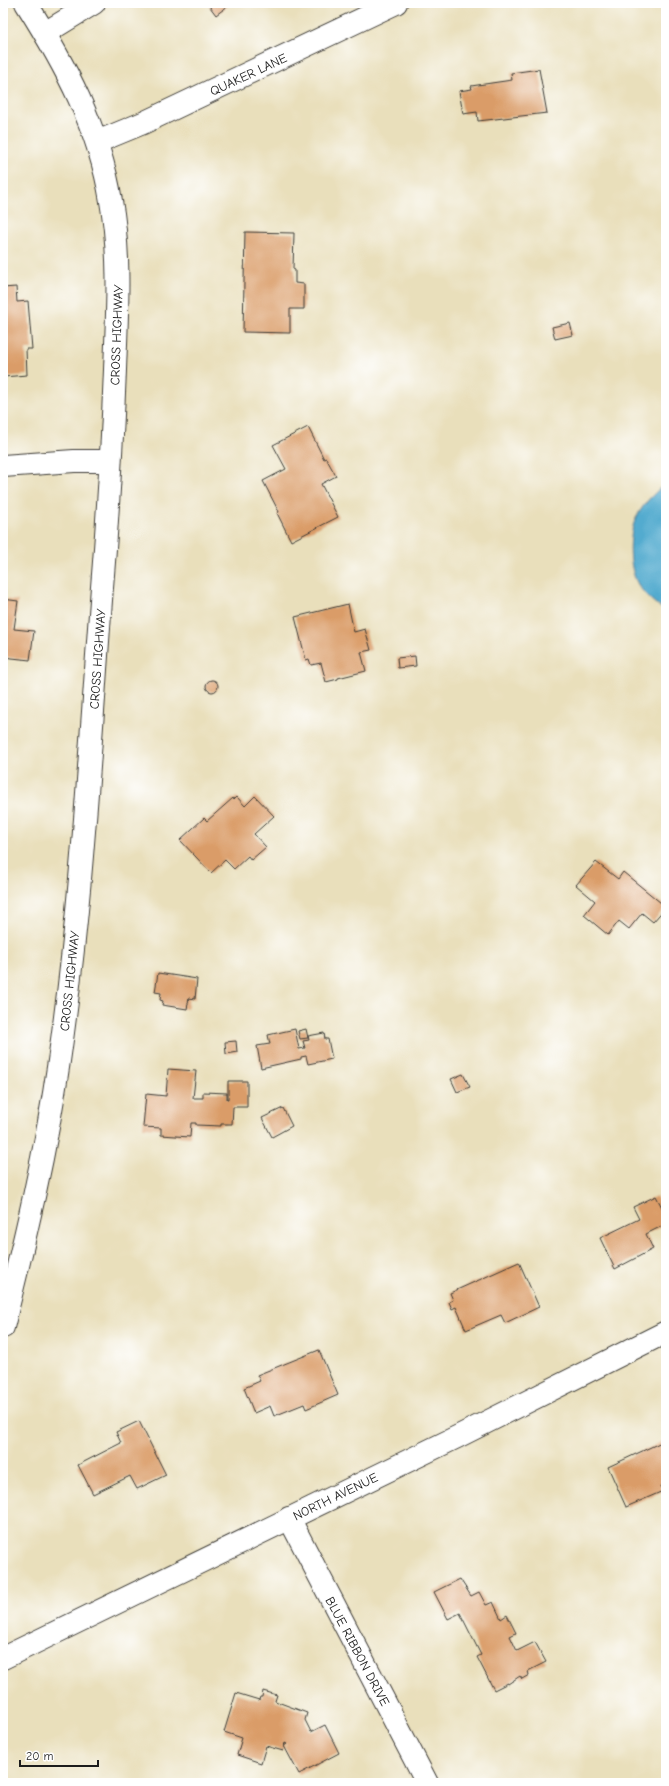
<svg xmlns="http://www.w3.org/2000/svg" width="669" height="1786" font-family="'Comic Neue',sans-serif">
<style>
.water{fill:#52abcf;stroke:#376476}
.building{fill:#da9c68}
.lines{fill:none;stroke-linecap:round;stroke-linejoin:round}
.minor-casing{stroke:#3b3934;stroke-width:24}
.minor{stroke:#fff;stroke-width:22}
.labels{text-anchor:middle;stroke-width:4;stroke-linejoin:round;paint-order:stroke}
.street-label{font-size:13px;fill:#1c1c1c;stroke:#fff}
</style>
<rect width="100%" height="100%" fill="#fff"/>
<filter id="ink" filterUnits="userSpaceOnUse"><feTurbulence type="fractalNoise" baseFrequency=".025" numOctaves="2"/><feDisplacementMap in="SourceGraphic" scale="8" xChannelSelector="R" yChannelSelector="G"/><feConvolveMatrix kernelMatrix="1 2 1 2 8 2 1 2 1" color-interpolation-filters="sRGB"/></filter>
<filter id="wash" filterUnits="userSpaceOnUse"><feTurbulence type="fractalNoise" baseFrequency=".012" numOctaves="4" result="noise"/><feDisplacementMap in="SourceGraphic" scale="16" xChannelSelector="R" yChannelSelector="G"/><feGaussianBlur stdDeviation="0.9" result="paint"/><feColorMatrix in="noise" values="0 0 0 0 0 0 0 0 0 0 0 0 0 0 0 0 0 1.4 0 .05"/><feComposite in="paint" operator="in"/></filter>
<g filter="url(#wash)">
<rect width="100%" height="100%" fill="#e9dfbb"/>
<path class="water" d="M666,483V611C657,606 645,595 639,586C629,571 628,541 634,523C640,507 653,494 666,483Z"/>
<g id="blocks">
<g class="building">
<path d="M207,3H232L216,15Z"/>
<path d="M539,69L547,113L478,121L477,112L463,114L459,91L472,89L471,86L512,80L511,73Z"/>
<path d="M245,232L294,233L293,269L295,270V283L304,284V309H290V333L243,332Z"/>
<path d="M16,287L17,302L28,301L32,349H26L27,375L3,377V288Z"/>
<path d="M570,323L573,335L555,339L552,327Z"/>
<path d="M308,427L324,459L326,458L336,476L321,484L338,517L291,541L277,513L279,512L263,481L286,469L273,445Z"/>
<path d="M3,599L18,601L14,629L34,631L30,660L3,657Z"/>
<path d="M348,604L354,632L365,629L371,650L361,652L366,671L338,678V679L326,682L321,663L311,665L309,659L306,660L295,617Z"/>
<path d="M415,656L416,666L398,668L397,658Z"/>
<circle cx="212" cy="686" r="6"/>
<path d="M255,796L274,816L254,834L266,847L251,860L248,856L234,869L225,860L211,873L180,840L204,818L207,821L233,798L234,800L237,797L245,806Z"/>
<path d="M596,862L618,879L623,872L666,907L653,922L642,913L629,929L619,921L608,935L584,915L595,901L576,885Z"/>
<path d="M158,973L197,979L195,999L189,998L187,1009L162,1005L163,1001L160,1000L161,993L155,992Z"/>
<path d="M295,1029L299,1049L305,1048L303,1041L309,1040L308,1036L324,1033L325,1039H328L332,1059L308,1064L306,1056L301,1057V1059L261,1068L257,1046L270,1044L268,1035Z"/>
<path d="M306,1029L308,1038L300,1039L298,1031Z"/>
<path d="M236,1041L237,1052L226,1054L225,1042Z"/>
<path d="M168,1069L196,1071L193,1098H203V1092L227,1093V1099H228V1081H247V1107H233L232,1124H221V1126L196,1125V1123H191L190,1137L161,1135V1128L143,1127L146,1094L166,1096Z"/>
<path d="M463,1074L470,1087L457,1092L451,1079Z"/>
<path d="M283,1108L292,1126L272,1137L262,1118Z"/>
<path d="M656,1196L666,1215V1224L646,1234L653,1249L615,1269L600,1238L639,1219L633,1207Z"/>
<path d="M519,1262L539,1307L505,1323L501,1315L466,1330L456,1307L452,1309L449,1302L453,1300L450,1293Z"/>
<path d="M319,1350L338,1395L306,1409L304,1404L274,1416L270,1406L254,1413L244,1388L260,1381L257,1375Z"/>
<path d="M139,1421L166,1475L137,1489L130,1476L93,1494L78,1465L121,1443L116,1432Z"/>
<path d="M666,1440V1484L661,1486L663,1491L626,1507L608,1467Z"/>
<path d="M460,1579L471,1596L479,1592L486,1605L493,1602L501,1619L507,1615L516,1633L510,1636L517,1651L535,1642L546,1662L528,1671L529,1675L522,1679L520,1676L508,1684V1683L494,1690L477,1657L481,1655L460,1613L448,1619L434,1592Z"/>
<path d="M263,1691L277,1695L275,1701L307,1713L305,1720L311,1732L325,1725L339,1753L299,1774L284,1746L287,1744L285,1743L284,1746L283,1751L266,1746L261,1763L237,1755L242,1738L224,1732L236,1693L259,1700L260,1697H262Z"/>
</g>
</g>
</g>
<g filter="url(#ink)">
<use href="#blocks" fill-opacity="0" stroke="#3b3934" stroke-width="1"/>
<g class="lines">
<defs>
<g id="minor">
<path d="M45,33L94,3"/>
<path d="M97,142L143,123L396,3"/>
<path d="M3,466L74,461H110"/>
<path d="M3,1327C25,1239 46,1151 59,1061C82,904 90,745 102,587C108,515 112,443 115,370C117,314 121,257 111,201C99,127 65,65 26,3"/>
<path d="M289,1518L427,1783"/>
<path d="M3,1658L459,1436L666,1332"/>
</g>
</defs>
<use href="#minor" class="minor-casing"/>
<use href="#minor" class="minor"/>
</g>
</g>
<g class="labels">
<g class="street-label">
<text transform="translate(248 74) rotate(-25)" y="5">QUAKER LANE</text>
<text transform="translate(116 335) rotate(-88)" y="5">CROSS HIGHWAY</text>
<text transform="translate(97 659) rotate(-86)" y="5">CROSS HIGHWAY</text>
<text transform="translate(69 981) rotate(-84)" y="5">CROSS HIGHWAY</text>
<text transform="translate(335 1496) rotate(-26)" y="5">NORTH AVENUE</text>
<text transform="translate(358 1651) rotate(62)" y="5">BLUE RIBBON DRIVE</text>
</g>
</g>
<rect width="669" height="1786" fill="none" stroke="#fff" stroke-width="16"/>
<path d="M20 1760v6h78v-6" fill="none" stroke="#1c1c1c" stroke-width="2"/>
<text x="26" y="1760" font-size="12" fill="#1c1c1c" stroke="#ffffff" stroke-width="3" paint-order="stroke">20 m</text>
</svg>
